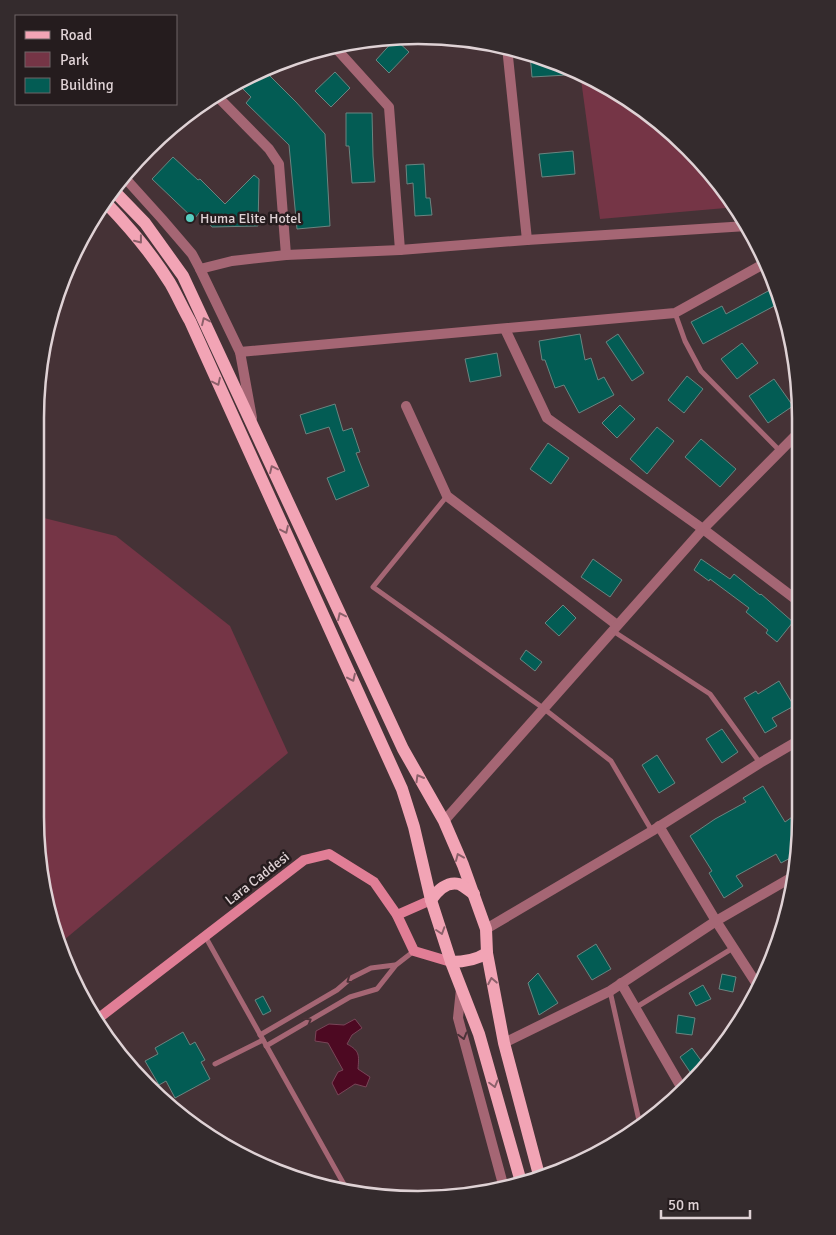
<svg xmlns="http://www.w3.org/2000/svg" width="836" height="1235" font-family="Signika,sans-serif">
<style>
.green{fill:#753546}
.water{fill:#4d0922;stroke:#794558}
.building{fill:#035c54;stroke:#6b8480}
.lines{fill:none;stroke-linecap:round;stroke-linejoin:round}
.lane{stroke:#a56674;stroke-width:5}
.street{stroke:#a56674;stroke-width:10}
.secondary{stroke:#e17e96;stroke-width:10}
.primary{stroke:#f2a4b5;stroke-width:12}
.oneway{stroke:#8c606a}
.oneway2{stroke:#4b3238}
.poi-dot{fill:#58cec0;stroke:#251c1e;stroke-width:2}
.labels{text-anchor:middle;stroke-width:5;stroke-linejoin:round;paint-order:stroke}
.poi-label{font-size:14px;fill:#dfd2d5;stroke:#251c1e;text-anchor:start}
.street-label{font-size:14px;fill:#dfd2d5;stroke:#251c1e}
.rim{fill:none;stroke:#dfd2d5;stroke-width:2.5}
</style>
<rect width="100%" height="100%" fill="#453236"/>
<g class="green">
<path d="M580,72L631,99L689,147L737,207L600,219Z"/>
<path d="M40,517L116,536L230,626L288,753L58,945L55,940L35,817Z"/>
</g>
<path class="water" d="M355,1019L362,1028L352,1035L347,1044C360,1051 359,1055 358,1069L370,1077L366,1087L355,1084L338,1095L332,1083L338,1072L343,1070L328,1043L315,1041L316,1031L329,1024L344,1025Z"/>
<g class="building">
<path d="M395,39L409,52L389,73L376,60Z"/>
<path d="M530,54L566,65L567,75L532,77Z"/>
<path d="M263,69L296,102L325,134L330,226L297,229L289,145L246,103L251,97L237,83Z"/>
<path d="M335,72L350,88L331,107L315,91Z"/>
<path d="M346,113H372L373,156L375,182L352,183L349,146H346Z"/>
<path d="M573,151L575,174L542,177L539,154Z"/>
<path d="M173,157L198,180L200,179L225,204L254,175L259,179L258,226L212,227L200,212L194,219L152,179Z"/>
<path d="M424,164L426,198H430L432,215L415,216L413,183L407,184L406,165Z"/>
<path d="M770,290L778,304L703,344L691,322L722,306L726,314Z"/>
<path d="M580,334L585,360L591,358L598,380L604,377L614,395L579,413L564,385L555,388L545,360H542L539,341Z"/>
<path d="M618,334L644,373L632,381L606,342Z"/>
<path d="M742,343L758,363L737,379L721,359Z"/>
<path d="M497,353L501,376L470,382L465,359Z"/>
<path d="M687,376L703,389L684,413L668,400Z"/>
<path d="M774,379L793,406L768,423L749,396Z"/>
<path d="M335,404L343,431L352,428L360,452L356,453L369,486L336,500L327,478L345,471L329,427L306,434L300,415Z"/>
<path d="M620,405L635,419L617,438L602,423Z"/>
<path d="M657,427L674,441L647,474L630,459Z"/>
<path d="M701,439L736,469L720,487L685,457Z"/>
<path d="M548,443L569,458L551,484L530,469Z"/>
<path d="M593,559L622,580L610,597L581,577Z"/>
<path d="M701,559L730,579L734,574L760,595L761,594L793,622L777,642L766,633L768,630L746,612L749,608L710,579L709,581L694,570Z"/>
<path d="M563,605L576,618L559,636L545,623Z"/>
<path d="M526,650L542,662L535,671L520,659Z"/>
<path d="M779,681L794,706L772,718L777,726L765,733L744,698L756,691L758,694Z"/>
<path d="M722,729L738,752L722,763L706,739Z"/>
<path d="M657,755L675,783L659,793L642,765Z"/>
<path d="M763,786L785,822L795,815L794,856L781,863L776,854L736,876L743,886L724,898L709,873L712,871L690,836L715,819L746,802L743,798Z"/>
<path d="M596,944L611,969L592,980L577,956Z"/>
<path d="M538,973L558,1003L539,1015L528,983Z"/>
<path d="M722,974L736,977L733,992L719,989Z"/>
<path d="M703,985L711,999L696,1006L689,993Z"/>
<path d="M263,996L271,1011L263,1015L255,1000Z"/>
<path d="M678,1015L695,1018L692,1035L676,1033Z"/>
<path d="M183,1032L190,1045L195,1042L205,1060L201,1062L210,1079L175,1098L166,1081L159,1085L145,1061L158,1054L155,1048Z"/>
<path d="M692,1048L705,1066L694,1078L680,1057Z"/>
</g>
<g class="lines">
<g class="lane">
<path d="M675,313L685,341L701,371L780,451"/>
<path d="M447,496L373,587L543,708L611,761L652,831"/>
<path d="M613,631L710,694L760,763"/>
<path d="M205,936L346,1188"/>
<path d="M610,991L640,1125"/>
<path d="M635,1008L733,948"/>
<path d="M260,1035L337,990L351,978L371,968L395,965"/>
<path d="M266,1046L350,997L377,989L396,965L414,951"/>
<path d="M215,1064L263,1040"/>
</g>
<g class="street">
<path d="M333,45L389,107L400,250"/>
<path d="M507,47L527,240"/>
<path d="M215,94L269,149L279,164L286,255"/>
<path d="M125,178L162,219L192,254L200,269L240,352L252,418"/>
<path d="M200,269L232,261L286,255L400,250L527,240L747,226"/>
<path d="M505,329L547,418L703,529L798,601"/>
<path d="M240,352L675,313L767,262"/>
<path d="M406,406L447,496L617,625"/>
<path d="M444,821L703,529L801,430"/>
<path d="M659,826L716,921L760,989"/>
<path d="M486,929L652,831L760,763L796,742"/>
<path d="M621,983L684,1092"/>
<path d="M461,989L458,1018L504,1188"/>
<path d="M504,1043L610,991L716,921L794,876"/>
</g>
<g class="secondary">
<path d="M397,915L431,900"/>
<path d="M95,1021L304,860L329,854L374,882L397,915L414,951L451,962"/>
</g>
<g class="primary">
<path d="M115,192L145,223L183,276L403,749L444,821L463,865L486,929L487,953L504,1043L539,1175"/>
<path d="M107,204C130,228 152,254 170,283C177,295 183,309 190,321L402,789L414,827L431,900L451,962L479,1034L521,1182"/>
<path d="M431,900C437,891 447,881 459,884C464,886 469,891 474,894"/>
<path d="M451,962C464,962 476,960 487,953"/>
</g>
</g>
<defs><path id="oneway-chevron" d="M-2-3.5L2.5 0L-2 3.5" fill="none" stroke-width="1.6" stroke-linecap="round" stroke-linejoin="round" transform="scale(1.25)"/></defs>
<g class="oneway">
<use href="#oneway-chevron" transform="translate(139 240) rotate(52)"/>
<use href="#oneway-chevron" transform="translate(205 321) rotate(-115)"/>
<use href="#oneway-chevron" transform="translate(217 382) rotate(65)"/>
<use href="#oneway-chevron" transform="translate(273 469) rotate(-115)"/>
<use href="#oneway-chevron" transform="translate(285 530) rotate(65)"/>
<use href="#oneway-chevron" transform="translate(341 616) rotate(-115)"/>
<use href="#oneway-chevron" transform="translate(352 678) rotate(65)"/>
<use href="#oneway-chevron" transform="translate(419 778) rotate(-120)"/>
<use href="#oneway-chevron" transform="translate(459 857) rotate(-113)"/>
<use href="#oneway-chevron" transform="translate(441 931) rotate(72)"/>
<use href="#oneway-chevron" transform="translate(492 981) rotate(-101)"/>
<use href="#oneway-chevron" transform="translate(494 1084) rotate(75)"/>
</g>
<g class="oneway2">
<use href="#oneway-chevron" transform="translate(350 980) rotate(144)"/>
<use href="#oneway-chevron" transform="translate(308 1021) rotate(-31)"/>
<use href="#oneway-chevron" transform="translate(463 1036) rotate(75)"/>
</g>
<circle class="poi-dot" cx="190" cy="218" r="5"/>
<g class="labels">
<g class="poi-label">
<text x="200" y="223">Huma Elite Hotel</text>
</g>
<g class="street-label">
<text transform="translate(257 878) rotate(-38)" y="5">Lara Caddesi</text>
</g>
</g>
<path d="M0 0H836V1235H0ZM418 44H418A374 374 0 0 1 792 418V817A374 374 0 0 1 418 1191H418A374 374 0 0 1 44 817V418A374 374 0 0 1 418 44Z" fill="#342b2d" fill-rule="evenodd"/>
<path class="rim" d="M418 44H418A374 374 0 0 1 792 418V817A374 374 0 0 1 418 1191H418A374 374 0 0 1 44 817V418A374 374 0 0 1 418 44Z"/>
<rect x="15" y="15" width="162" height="90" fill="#251c1e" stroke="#6f6567"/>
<rect x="25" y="31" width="25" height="8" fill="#f2a4b5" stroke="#6f6567"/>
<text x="60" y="40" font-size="15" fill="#dfd2d5">Road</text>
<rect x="25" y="52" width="25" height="15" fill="#753546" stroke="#6f6567"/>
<text x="60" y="65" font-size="15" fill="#dfd2d5">Park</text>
<rect x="25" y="78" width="25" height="15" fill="#035c54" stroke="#6f6567"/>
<text x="60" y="90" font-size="15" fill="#dfd2d5">Building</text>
<path d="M661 1210v8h89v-8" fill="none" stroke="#dfd2d5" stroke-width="2.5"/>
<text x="668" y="1210" font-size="15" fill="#dfd2d5" stroke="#251c1e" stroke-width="4" paint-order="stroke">50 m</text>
</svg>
